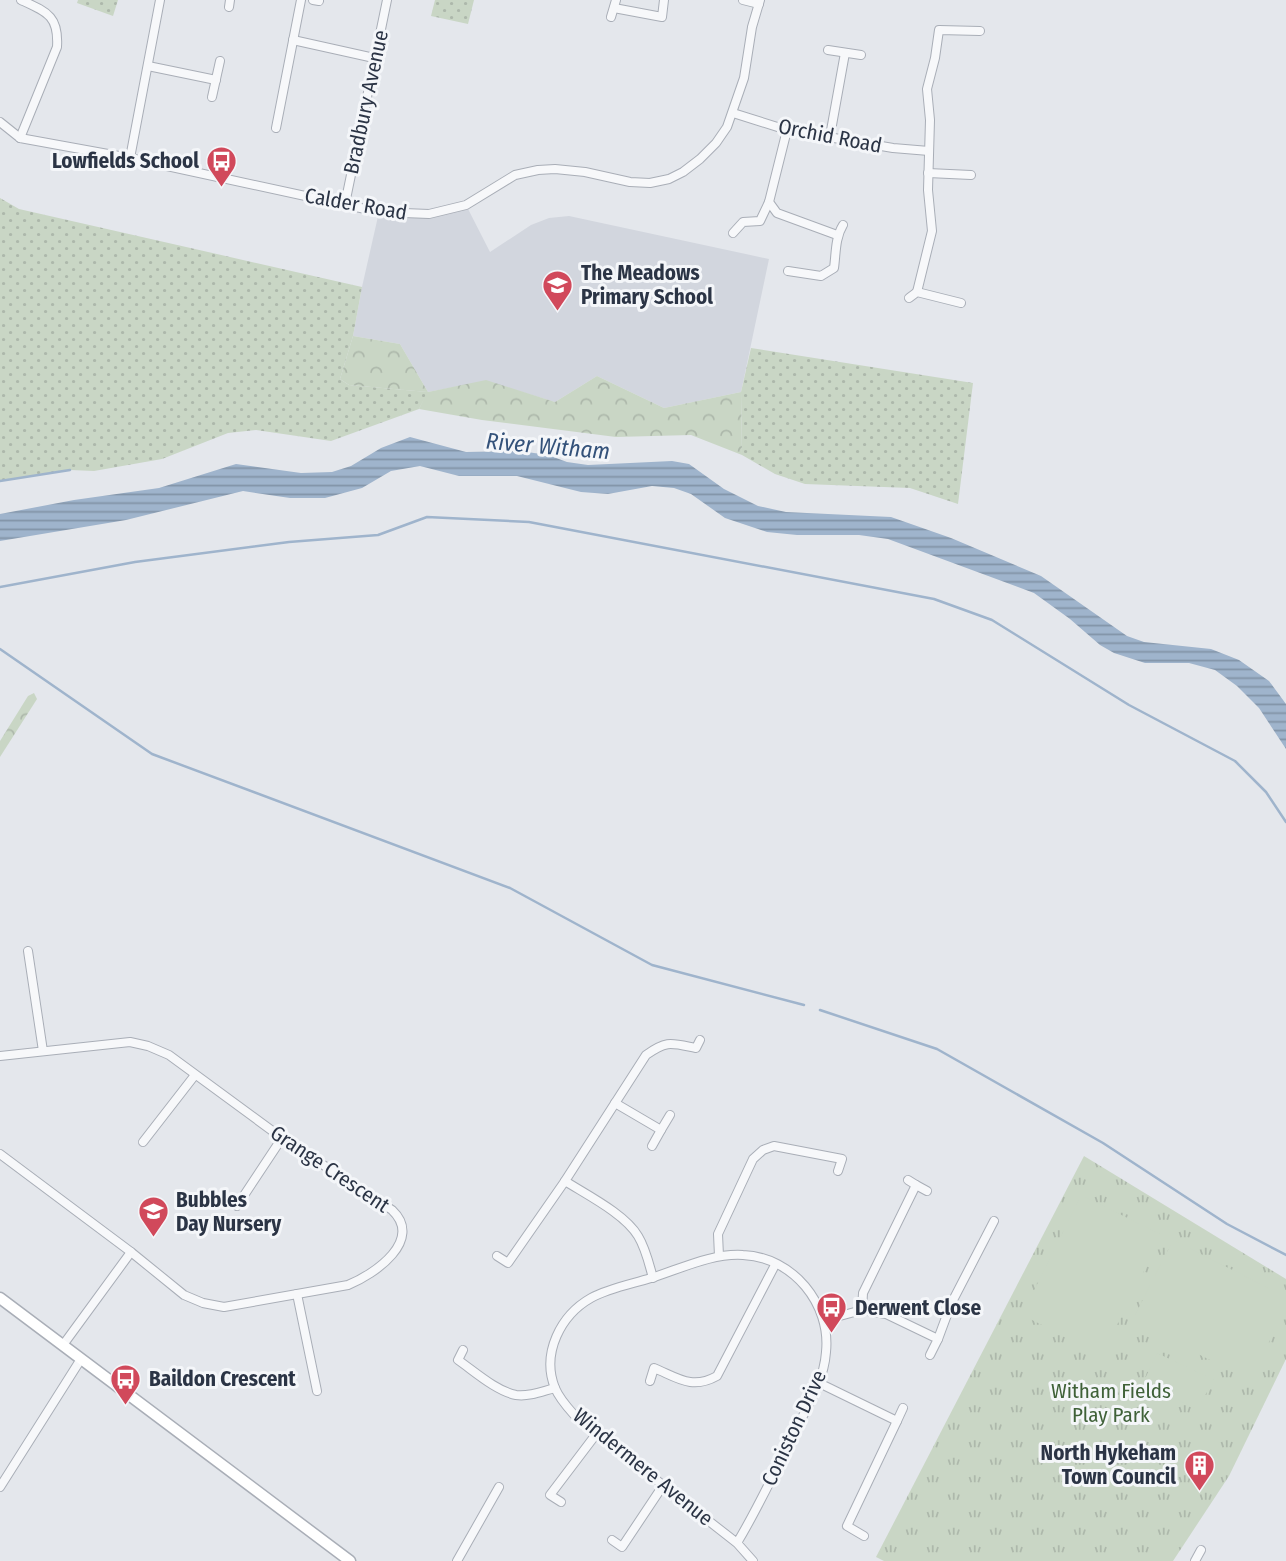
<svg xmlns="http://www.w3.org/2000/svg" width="1286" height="1561" font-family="'Fira Sans Condensed',sans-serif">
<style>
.built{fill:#d2d6de}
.grass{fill:url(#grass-dots)}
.forest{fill:url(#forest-crowns)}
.park{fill:url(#park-tufts)}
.pitch{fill:#c9d6c5}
.water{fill:url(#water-rules)}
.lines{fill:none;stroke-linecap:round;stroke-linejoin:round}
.stream{stroke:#9fb4cc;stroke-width:2.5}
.street-casing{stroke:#a9aeb7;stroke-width:10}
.secondary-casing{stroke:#a9aeb7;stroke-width:13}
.street{stroke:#f7f8fa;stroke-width:8}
.secondary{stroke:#fff;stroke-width:10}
.labels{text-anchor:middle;stroke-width:6;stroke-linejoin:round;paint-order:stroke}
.street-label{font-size:21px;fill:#2b3445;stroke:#f4f6f9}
.poi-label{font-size:21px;font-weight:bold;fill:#2b3445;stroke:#f4f6f9;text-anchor:start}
.park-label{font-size:21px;fill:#3f6138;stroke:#f4f6f9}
.water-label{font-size:23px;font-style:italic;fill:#34527a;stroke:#f4f6f9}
</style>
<defs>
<pattern id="grass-dots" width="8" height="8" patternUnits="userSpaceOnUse" patternTransform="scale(1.75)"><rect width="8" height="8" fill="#c9d6c5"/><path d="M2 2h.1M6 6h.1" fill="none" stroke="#adb8ab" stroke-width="1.8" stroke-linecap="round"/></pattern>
<pattern id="forest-crowns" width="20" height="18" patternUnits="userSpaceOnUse" patternTransform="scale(1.75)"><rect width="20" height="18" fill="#c9d6c5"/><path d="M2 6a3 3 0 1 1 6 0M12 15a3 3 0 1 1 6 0" fill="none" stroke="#adb8ab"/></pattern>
<pattern id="park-tufts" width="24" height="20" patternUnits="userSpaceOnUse" patternTransform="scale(1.75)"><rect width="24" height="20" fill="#c9d6c5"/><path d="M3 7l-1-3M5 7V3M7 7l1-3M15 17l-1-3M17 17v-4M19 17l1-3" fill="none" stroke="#adb8ab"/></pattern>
<pattern id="water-rules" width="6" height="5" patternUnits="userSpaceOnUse" patternTransform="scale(1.75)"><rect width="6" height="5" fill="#9fb4cc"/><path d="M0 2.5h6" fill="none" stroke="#8293a7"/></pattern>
</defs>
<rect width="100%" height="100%" fill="#e4e7ec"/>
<path class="built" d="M466,205L490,252L531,225L549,218L569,216L769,259L741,392L664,408L597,376L555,402L486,381L428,392L400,344L353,336L362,287L379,212L405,214Z"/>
<g class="grass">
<path d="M78,0H118L113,16L77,3Z"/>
<path d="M435,0H474L468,24L431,16Z"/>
<path d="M0,198L19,209L362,287L353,336L340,379L349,385L428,392L419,409L331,441L256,430L228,433L162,459L94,471L70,470L0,481Z"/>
<path d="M751,348L973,383L958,504L910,488L805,484L775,474L742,455L741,392Z"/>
</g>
<g class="forest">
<path d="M353,336L400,344L428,392L486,380L555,402L597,376L664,408L741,392L742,455L691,435L616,437L482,420L419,409L427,392L349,385L340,379Z"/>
<path d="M34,693L37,699L0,757V741L28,696Z"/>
</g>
<path class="park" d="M1084,1156L1286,1279V1359L1229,1476L1173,1561H884L876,1557Z"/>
<g class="pitch">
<path d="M1081,1195L1162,1235L1102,1355L1022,1315Z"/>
<path d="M1173,1240L1286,1297V1308L1250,1380L1132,1321Z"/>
<path d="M1157,1353L1214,1380L1197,1409L1143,1383Z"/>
</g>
<path class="water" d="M410,437L466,452L520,451L548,455L567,462L588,465L672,461L689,464L724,489L758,506L786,512L891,517L951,538L1041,576L1127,636L1144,642L1211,649L1239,660L1269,681L1286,704V749L1259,708L1237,686L1215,670L1189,663H1145L1114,653L1100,645L1070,619L1034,593L888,539L859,535H797L767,532L725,518L691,494L674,488L652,486L608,494L581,492L517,476H459L420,466L391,471L362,488L325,498H290L243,491L126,520L0,541V514L74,500L159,488L236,464L301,473L332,472L351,466L381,448Z"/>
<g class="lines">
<g class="stream">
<path d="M0,481L70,470"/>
<path d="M0,587L135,562L289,542L378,535L427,517L529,522L934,599L992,620L1129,705L1235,761L1266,792L1286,822"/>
<path d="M0,649L152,754L510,888L652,965L804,1005"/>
<path d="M820,1010L937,1049L1103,1143L1227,1224L1286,1255"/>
</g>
<defs>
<g id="street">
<path d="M313,0L319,1"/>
<path d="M743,0L759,4"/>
<path d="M229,7L230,0"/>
<path d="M614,8L662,17L664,0"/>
<path d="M611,17L616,0"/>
<path d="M293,40L374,58"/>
<path d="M828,50L861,55"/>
<path d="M148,66L216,80"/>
<path d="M212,97L220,61"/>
<path d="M733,113L787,130L893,148L929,151"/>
<path d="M0,122L20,138L130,158L379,212L429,214L466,205L515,175L538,170L555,169L585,172L630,182L650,183L669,179L683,172L700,159L716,143L727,127L744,78L752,27L760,0"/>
<path d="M276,128L301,0"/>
<path d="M787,130L769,202L777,213L837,235"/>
<path d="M830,136L845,53"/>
<path d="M20,138L57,47C59,16 47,12 21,0"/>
<path d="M130,158L160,0"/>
<path d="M928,173L971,175"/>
<path d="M345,204L387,0"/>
<path d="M733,233L743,222L760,221L769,202"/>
<path d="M788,271L821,276L834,268C836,254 835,238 843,225"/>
<path d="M917,292L932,231L928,190L930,120L927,89L935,58L939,30L980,31"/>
<path d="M909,298L917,292L961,303"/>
<path d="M28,951L43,1051"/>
<path d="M0,1056L130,1042L148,1046L169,1055L282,1138L392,1210C424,1240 375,1274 348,1285L224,1307L203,1303L184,1295L131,1252L0,1154"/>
<path d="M615,1103L661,1130L652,1146"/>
<path d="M661,1130L670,1115"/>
<path d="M143,1142L195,1075"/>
<path d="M916,1185L927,1191"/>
<path d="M237,1206L282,1138"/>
<path d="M497,1256L508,1263L565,1181"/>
<path d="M719,1256L718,1234L753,1159L763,1150L774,1146L842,1159L838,1171"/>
<path d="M653,1278C649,1264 646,1249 638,1236C625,1214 587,1195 565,1181L646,1055C667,1040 671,1043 696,1048L700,1040"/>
<path d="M297,1294L317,1391"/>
<path d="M862,1310L886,1314L938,1339L930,1355"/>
<path d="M825,1320L862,1310L863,1293L916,1185L908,1180"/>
<path d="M938,1339L951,1304L994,1221"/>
<path d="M63,1345L131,1252"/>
<path d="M463,1350L458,1360C474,1371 496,1391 516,1395C529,1397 543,1391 555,1388"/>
<path d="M650,1381L654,1368C678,1378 692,1390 717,1376L775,1265"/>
<path d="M819,1383L897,1421L903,1408"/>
<path d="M0,1487L81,1359"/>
<path d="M561,1502L550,1495L597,1433"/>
<path d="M864,1536L847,1526L897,1421"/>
<path d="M612,1540L622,1547L664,1484"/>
<path d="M737,1543C758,1508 775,1472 793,1435C806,1409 824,1382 826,1352C831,1304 793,1257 743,1255C712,1253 680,1269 651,1278C632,1284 609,1288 591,1298C561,1315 541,1353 555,1388C560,1400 569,1409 577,1418L737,1543L753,1561"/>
<path d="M457,1561L499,1487"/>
<path d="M1195,1561L1201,1550"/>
</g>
<path id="secondary" d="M0,1298L350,1561"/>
</defs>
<use href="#street" class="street-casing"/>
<use href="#secondary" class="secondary-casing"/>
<use href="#street" class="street"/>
<use href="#secondary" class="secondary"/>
</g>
<defs>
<symbol id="bus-pin" viewBox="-11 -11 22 30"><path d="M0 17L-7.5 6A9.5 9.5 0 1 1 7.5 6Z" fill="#d1495b" stroke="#f4f6f9"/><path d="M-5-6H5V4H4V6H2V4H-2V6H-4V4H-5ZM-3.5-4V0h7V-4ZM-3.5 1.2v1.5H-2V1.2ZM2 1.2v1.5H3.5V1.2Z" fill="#fff"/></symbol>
<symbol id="school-pin" viewBox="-11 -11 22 30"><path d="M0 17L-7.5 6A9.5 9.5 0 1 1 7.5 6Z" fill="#d1495b" stroke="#f4f6f9"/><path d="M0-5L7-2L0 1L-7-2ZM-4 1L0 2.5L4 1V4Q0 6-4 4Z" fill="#fff"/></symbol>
<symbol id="building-pin" viewBox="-11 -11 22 30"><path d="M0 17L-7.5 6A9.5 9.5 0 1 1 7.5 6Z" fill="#d1495b" stroke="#f4f6f9"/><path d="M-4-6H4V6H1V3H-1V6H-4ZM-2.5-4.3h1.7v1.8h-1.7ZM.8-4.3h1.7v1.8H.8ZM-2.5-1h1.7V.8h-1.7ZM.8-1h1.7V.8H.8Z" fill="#fff"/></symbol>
</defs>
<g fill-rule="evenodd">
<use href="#bus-pin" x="204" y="144" width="35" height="47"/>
<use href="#school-pin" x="540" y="268" width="35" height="47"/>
<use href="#school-pin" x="136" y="1194" width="35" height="47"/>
<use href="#bus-pin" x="814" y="1290" width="35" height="47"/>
<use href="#bus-pin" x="108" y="1362" width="35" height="47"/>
<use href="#building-pin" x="1182" y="1448" width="35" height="47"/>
</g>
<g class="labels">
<g class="street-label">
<text transform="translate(366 102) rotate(-78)" y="7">Bradbury Avenue</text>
<text transform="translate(830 136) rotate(11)" y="7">Orchid Road</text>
<text transform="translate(356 204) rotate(10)" y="7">Calder Road</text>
<text transform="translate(330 1169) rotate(34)" y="7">Grange Crescent</text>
<text transform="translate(794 1428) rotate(-65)" y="7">Coniston Drive</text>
<text transform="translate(643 1467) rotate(39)" y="7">Windermere Avenue</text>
</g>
<g class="poi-label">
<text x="199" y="168" text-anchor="end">Lowfields School</text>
<text x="581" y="280">The Meadows<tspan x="581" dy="24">Primary School</tspan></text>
<text x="176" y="1207">Bubbles<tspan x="176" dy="24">Day Nursery</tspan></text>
<text x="855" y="1315">Derwent Close</text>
<text x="149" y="1386">Baildon Crescent</text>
<text x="1176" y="1460" text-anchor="end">North Hykeham<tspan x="1176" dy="24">Town Council</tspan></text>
</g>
<g class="park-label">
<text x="1111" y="1398">Witham Fields<tspan x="1111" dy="24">Play Park</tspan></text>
</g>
<g class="water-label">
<text transform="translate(548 446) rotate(5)" y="8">River Witham</text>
</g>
</g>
</svg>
